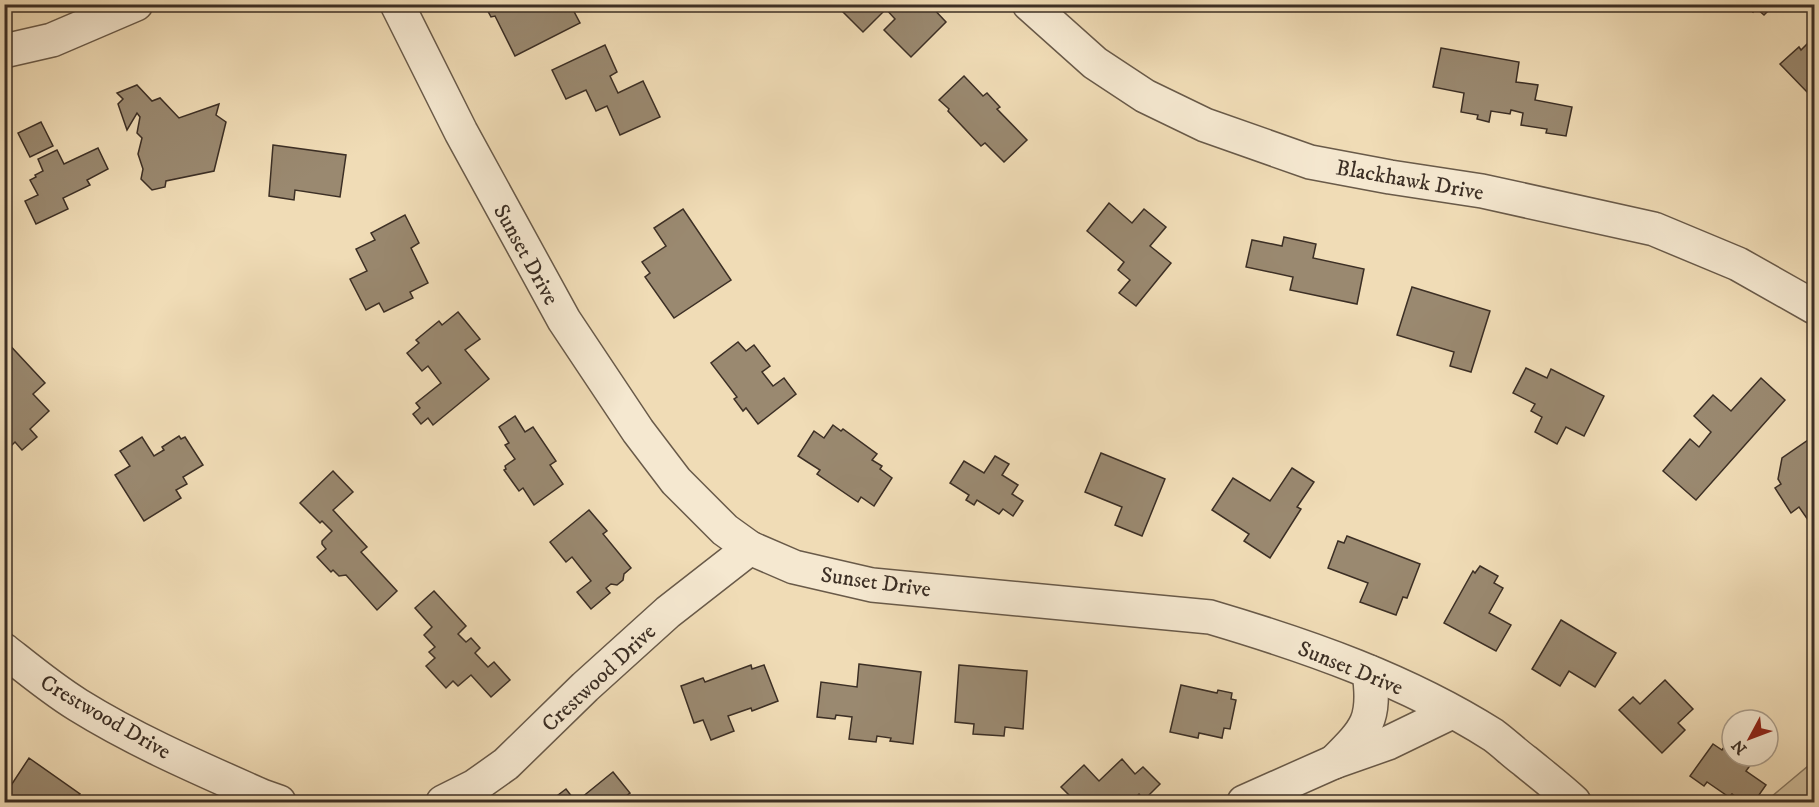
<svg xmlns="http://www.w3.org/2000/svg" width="1819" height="807" font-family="'IM FELL DW Pica',serif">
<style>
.green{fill:#d1bf9d;stroke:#867761;stroke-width:1.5}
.building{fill:#9a8970;stroke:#3c2f25;stroke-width:1.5}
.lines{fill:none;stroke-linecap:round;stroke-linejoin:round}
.minor-casing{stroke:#695a49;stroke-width:36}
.minor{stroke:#f5e8d0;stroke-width:33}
.labels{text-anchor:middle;stroke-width:5;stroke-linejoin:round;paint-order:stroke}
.street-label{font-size:22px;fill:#3c2f25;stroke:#f5e8d0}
</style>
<rect width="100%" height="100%" fill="#f0dcb6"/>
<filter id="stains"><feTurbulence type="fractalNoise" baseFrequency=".00333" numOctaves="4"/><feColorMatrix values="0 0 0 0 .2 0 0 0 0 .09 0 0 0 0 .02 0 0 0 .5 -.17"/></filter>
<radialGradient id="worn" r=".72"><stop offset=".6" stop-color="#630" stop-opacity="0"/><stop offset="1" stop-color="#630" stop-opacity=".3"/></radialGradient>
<path class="green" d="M1814,761V802H1765Z"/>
<g class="building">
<path d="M484,4H570L580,23L515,56L495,16L491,17Z"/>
<path d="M845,4H929L946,22L911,57L884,30L895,19L886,9L863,32L840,9Z"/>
<path d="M1745,4H1775L1764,15L1756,8L1753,12Z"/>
<path d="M1814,37V85L1807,92L1780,64L1799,47L1801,50Z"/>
<path d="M605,45L617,72L610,76L618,93L643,81L660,117L620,135L607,106L596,111L586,90L566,99L552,70Z"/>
<path d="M1441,48L1519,62L1516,82L1538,85L1535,100L1572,107L1566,136L1546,133L1547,129L1521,125L1523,113L1511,110L1510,114L1491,111L1489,122L1477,119L1478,115L1461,112L1464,93L1433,87Z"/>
<path d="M964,76L983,96L987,93L1000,107L997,109L1027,140L1004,162L985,143L981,146L948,111L949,109L939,100Z"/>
<path d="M137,85L152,101L160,98L179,118L219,104L216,115L226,122L214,171L166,181L165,187L152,190L141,179L143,169L138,154L142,138L137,133L140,117L137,113L127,130L118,104L123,99L117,93Z"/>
<path d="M41,122L53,146L30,157L18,133Z"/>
<path d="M273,145L346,155L340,197L295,190L294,200L269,196Z"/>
<path d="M98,148L108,169L87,180L90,185L63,198L68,209L36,224L25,201L38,195L30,180L36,177L35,175L43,171L38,159L57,150L64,164Z"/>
<path d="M1109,203L1132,223L1144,209L1166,227L1150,246L1171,263L1136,306L1119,293L1130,280L1118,270L1124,262L1087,231Z"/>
<path d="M683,209L731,280L674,318L645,277L650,273L642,262L666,246L654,228Z"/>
<path d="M405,215L419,243L411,248L428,283L410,292L413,298L384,312L379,303L366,310L350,279L367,271L356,249L375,240L371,233Z"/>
<path d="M1284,237L1316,244L1313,258L1364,269L1357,304L1290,290L1293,277L1246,267L1252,240L1282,246Z"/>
<path d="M1412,287L1490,311L1471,372L1450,366L1454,352L1397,335Z"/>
<path d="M458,312L480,339L465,350L489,379L433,425L428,418L421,424L413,414L420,408L416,403L441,383L428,366L422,371L407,353L419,343L416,340L439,321L442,325Z"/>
<path d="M4,339L45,383L33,394L49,411L30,429L37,437L22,450L15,442L12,445L4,438Z"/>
<path d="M738,342L746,351L754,345L770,366L762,372L773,386L784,378L796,394L758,424L746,408L743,411L734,399L737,397L711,363Z"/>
<path d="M1526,368L1547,378L1551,369L1604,396L1584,436L1566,427L1557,444L1535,432L1542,417L1531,411L1535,404L1513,393Z"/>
<path d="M1761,378L1785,400L1696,500L1663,471L1690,439L1699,447L1711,432L1694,416L1713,395L1731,411Z"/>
<path d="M515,416L525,432L533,427L556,461L550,465L563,484L534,505L523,488L519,491L504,470L506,469L505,466L515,459L505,445L509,443L499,427Z"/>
<path d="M833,425L841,431L843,429L877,454L872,460L882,466L880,469L892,478L874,506L861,497L858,502L817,474L820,470L798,456L814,431L824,438Z"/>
<path d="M179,436L181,439L185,437L203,465L183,477L187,484L176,490L181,498L144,521L115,475L130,466L120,451L142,437L154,456L164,450L162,447Z"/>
<path d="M1814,436V519L1808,520L1799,507L1791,513L1775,488L1781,484L1778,479L1782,458Z"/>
<path d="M1101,453L1165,479L1142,536L1115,525L1122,507L1085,492Z"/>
<path d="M995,456L1009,464L1002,475L1018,485L1012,494L1023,501L1013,516L1003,509L999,514L977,500L974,505L966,500L969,495L950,483L964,461L984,473Z"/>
<path d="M1292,468L1314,482L1297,507L1301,509L1270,558L1244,541L1249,534L1212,510L1233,478L1270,501Z"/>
<path d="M333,471L353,492L333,510L367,547L361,552L397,591L377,610L346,575L339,576L333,570L331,572L317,557L326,549L322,544V541L332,531L322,521L320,523L300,503Z"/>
<path d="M589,510L607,531L603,534L631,568L624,574L623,580L617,585L611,584L606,588L610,593L591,609L577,592L591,581L572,557L566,562L550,542Z"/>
<path d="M1347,536L1420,564L1407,598L1403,597L1396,615L1360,602L1368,583L1328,568L1338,541L1344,543Z"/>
<path d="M1480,566L1498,576L1494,583L1503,588L1489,613L1511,625L1496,651L1444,623L1473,571L1475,573Z"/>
<path d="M434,591L466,626L458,634L466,642L471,638L480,648L475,653L488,667L494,662L510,680L491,697L471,675L458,686L453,681L446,688L426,666L435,658L429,652L435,647L424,635L432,627L415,608Z"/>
<path d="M1561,620L1616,653L1595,687L1569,671L1560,686L1532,669Z"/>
<path d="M859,664L921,672L913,744L890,741L891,738L877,736L876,742L849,739L852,717L836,715L835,719L817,717L821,682L857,687Z"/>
<path d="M751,665L752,669L764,665L778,701L752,711L751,708L728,716L734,731L711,740L703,720L694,723L681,686L703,678L705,682Z"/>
<path d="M959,665L1027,671L1023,729L1005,727L1004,736L973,734L974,724L955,722Z"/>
<path d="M1665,680L1693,709L1678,723L1685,730L1662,753L1619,710L1633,697L1640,704Z"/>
<path d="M1181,685L1217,693L1218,690L1232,693L1231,699L1236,700L1230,729L1224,728L1222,738L1199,733L1198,738L1170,732Z"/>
<path d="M1728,741L1732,744V756H1749L1754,760L1746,771L1766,785L1754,802H1743L1732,794L1729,797L1707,782L1704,786L1690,776L1713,744L1722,750Z"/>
<path d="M29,758L80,794L74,802H19L6,793Z"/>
<path d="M1122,759L1135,774L1143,767L1160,784L1144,800L1139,794L1131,802H1076L1061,787L1084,765L1099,781Z"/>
<path d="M613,772L630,793L618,802H549L566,789L576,802Z"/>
</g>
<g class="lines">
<defs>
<g id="minor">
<path d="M397,4L461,132L564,320L638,431L676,481L725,530L750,548L794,567L872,585L1210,617C1308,646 1406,680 1493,735C1504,743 1514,753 1525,761C1542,775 1559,788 1574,802"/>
<path d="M1029,4L1095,63L1145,96L1205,125L1310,162L1390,177L1482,191L1654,229L1738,264L1814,307"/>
<path d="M4,51L52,40L136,4"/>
<path d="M4,650C28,669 52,689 78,705C136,741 199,768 262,796L279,802"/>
<path d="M1334,762C1367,729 1376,720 1369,672"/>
<path d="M443,802L475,786L506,764L585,687L668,612L750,548"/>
<path d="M1244,802L1334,762L1388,743L1452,712"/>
</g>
</defs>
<use href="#minor" class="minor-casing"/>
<use href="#minor" class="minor"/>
</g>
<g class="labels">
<g class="street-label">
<text transform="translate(1410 179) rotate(10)" y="8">Blackhawk Drive</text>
<text transform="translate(527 254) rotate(61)" y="8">Sunset Drive</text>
<text transform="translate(876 581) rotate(8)" y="8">Sunset Drive</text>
<text transform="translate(1351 667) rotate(22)" y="8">Sunset Drive</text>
<text transform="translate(598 677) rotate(-43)" y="8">Crestwood Drive</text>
<text transform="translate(106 716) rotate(30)" y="8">Crestwood Drive</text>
</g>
</g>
<rect width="1819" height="807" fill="none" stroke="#f0dcb6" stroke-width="24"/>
<rect x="6" y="6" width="1807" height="795" fill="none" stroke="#3c2f25" stroke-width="3"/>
<rect x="12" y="12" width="1795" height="783" fill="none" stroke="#3c2f25" stroke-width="1.5"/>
<g transform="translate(1750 738) rotate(229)"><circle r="28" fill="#f5e8d0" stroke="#ab9e8c" stroke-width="1.5"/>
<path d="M0-4.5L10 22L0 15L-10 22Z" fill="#8f2418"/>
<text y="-9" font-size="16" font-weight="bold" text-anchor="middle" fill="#3c2f25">N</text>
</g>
<rect width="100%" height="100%" filter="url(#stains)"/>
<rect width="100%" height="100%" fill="url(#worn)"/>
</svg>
